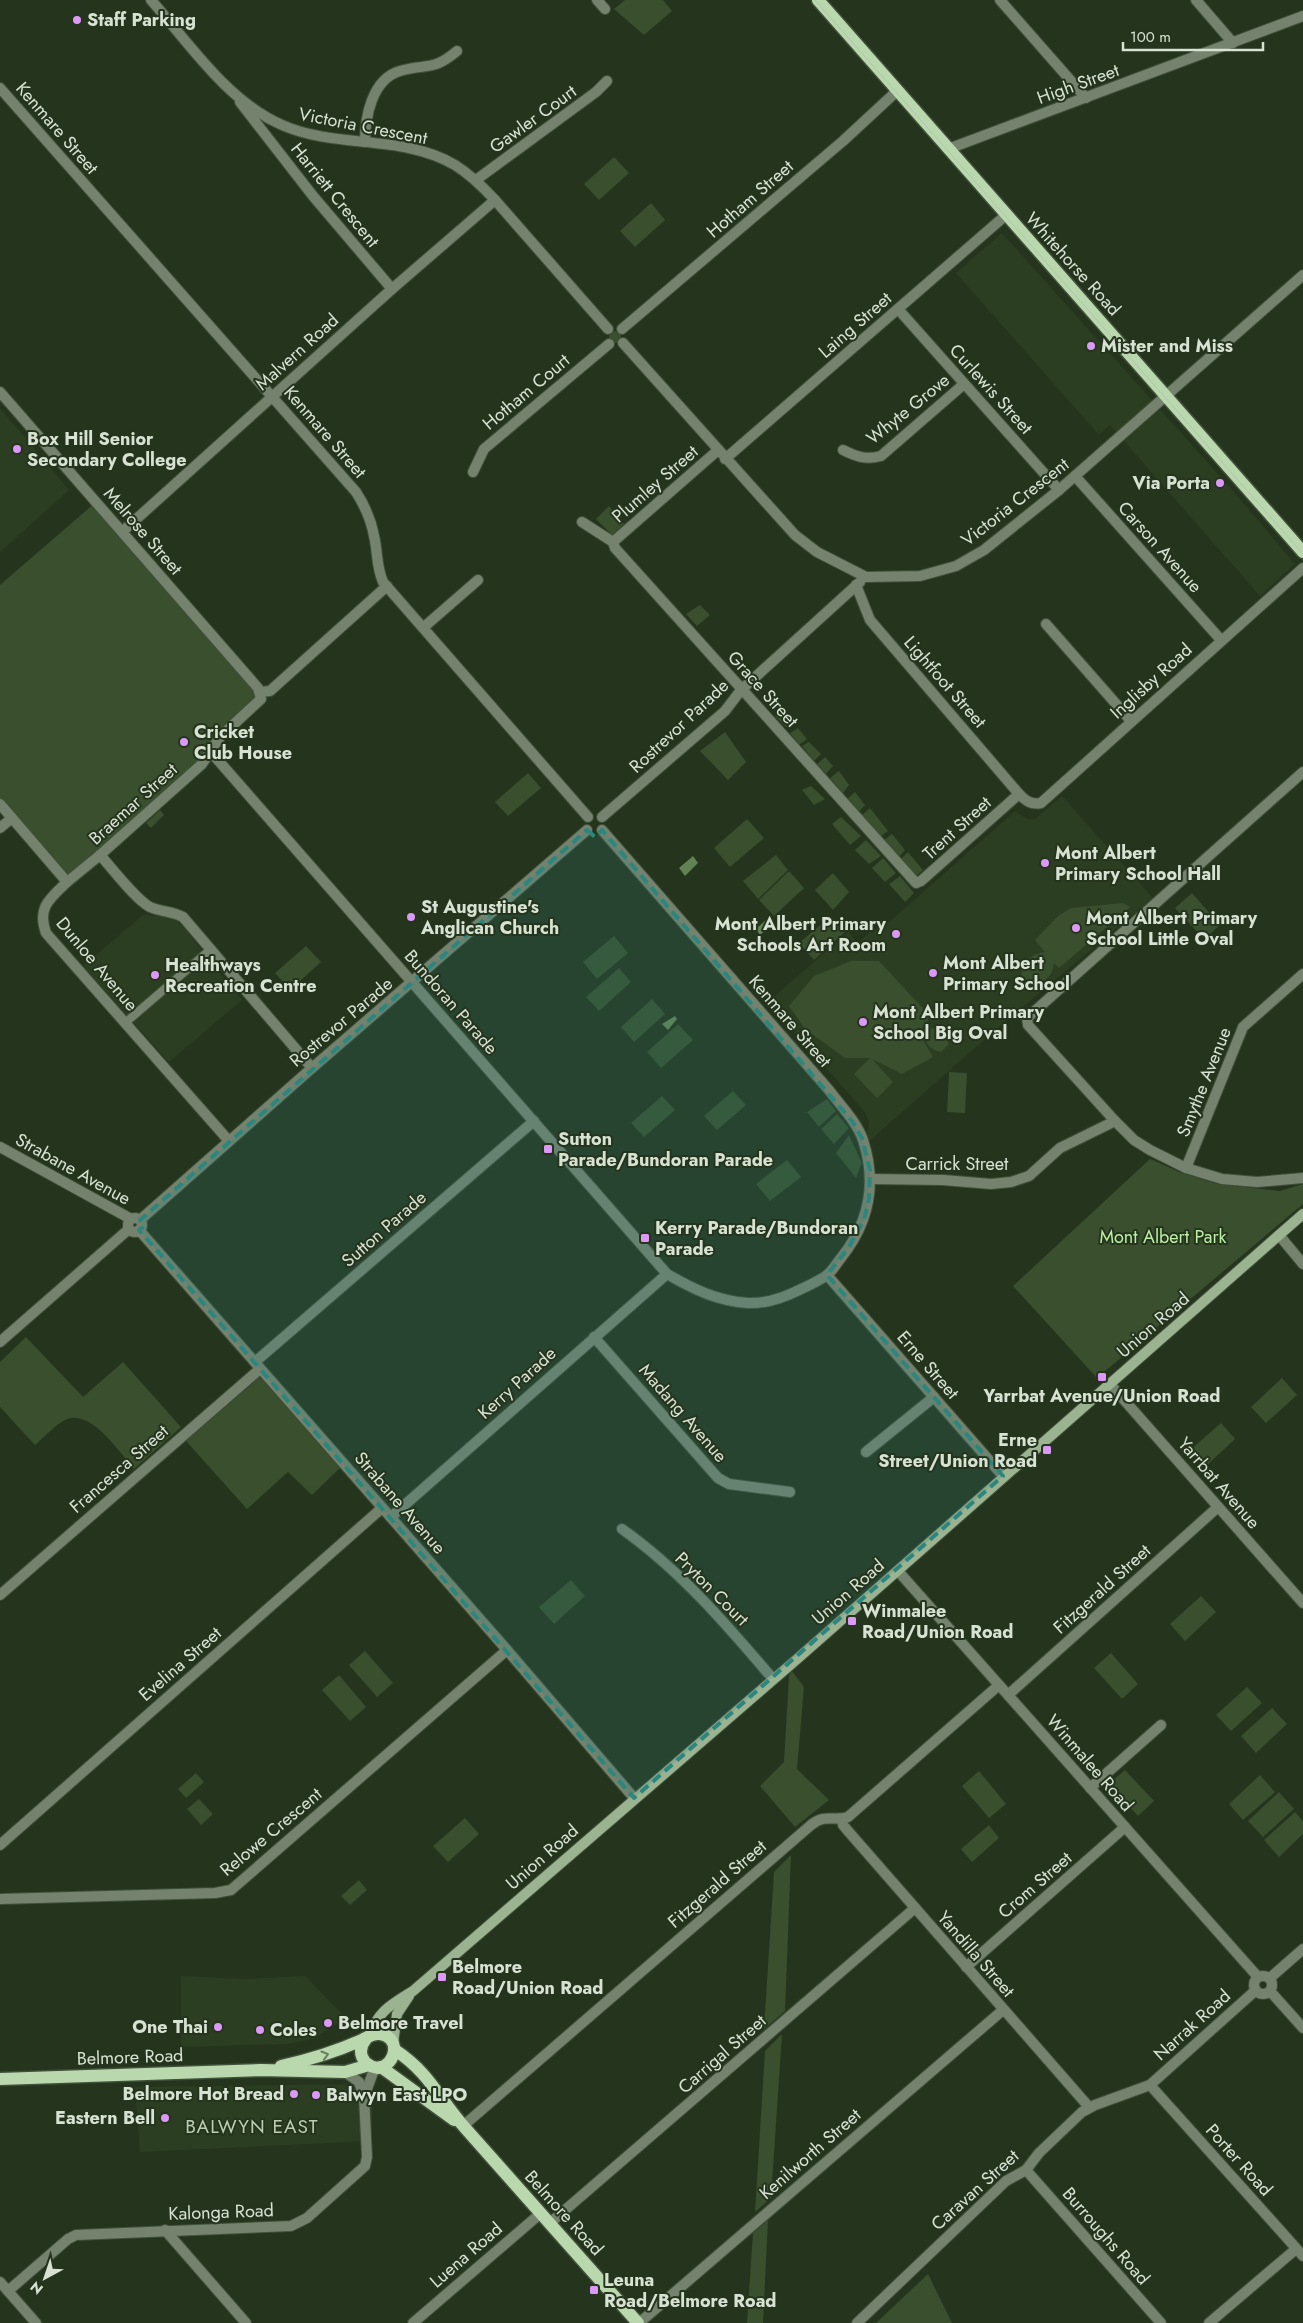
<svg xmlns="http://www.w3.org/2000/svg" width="1303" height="2323" font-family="Jost,sans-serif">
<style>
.built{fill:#2c3e22}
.green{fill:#394f2e}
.water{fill:#618252}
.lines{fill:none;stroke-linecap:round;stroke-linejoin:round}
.pedestrian-casing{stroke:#41503a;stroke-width:10}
.minor-casing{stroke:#41503a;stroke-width:12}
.tertiary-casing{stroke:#41503a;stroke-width:12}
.secondary-casing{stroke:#41503a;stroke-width:12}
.primary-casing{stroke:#41503a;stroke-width:15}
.pedestrian{stroke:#75836e;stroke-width:8}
.minor{stroke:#75836e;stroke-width:10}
.tertiary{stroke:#75836e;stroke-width:10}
.secondary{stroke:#9cb392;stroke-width:10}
.primary{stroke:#bad8ad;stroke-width:12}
.tram{stroke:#b6c2b1;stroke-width:1}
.oneway{stroke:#687e5e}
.marked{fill:#2d867d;fill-opacity:0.2;stroke:#2d867d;stroke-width:4;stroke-dasharray:10 6;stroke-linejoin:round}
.poi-dot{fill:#db99f5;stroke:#25341d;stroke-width:2}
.labels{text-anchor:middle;stroke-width:4;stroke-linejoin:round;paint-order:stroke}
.poi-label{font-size:18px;font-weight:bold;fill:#d7e2d3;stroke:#25341d;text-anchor:start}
.street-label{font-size:18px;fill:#d7e2d3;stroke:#25341d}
.park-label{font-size:18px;fill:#bceea5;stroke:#25341d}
.neighbourhood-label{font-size:19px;letter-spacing:1px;fill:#baceb1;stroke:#25341d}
</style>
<rect width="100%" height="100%" fill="#25341d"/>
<g class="built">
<path d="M1002,233L1234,492L1295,564L1260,596L1110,425L1099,435L956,273Z"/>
<path d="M0,408L69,490L0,552Z"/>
<path d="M1062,796L1153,898L1001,1025L867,1143L869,1121L864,1111L768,1002L848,932L858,943L874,928L878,932L1015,811L1027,819H1035Z"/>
<path d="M143,915L175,917L242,1000L169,1062L83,966Z"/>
<path d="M181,1976L244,1979L305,1976L346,2018L313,2039L286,2044L181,2047Z"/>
<path d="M372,2084V2141L140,2152L135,2087Z"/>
</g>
<g class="green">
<path d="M625,0H663L672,11L644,35L614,9Z"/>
<path d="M614,157L629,173L599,200L584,184Z"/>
<path d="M651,203L665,220L635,247L620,231Z"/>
<circle cx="615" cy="337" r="6"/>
<path d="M96,502L260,692L210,751L67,882L0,801V585Z"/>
<path d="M609,506L624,524L612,535L596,519Z"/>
<path d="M700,605L710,615L697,626L686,614Z"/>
<path d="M783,710L796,724L788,729L775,716Z"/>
<path d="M798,728L807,739L799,745L790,733Z"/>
<path d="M725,732L746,762L728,780L700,751Z"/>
<path d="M809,742L821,754L814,761L802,746Z"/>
<path d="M825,757L833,766L826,774L817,764Z"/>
<path d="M839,771L849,785L843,793L830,778Z"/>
<path d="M528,773L541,788L508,816L495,802Z"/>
<path d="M811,786L825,799L814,805L802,790Z"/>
<path d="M855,792L865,805L858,813L846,800Z"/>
<path d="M870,808L888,831L881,836L862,815Z"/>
<path d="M160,810L164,815L151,828L146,823Z"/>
<path d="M841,817L861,836L850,845L832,824Z"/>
<path d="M747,819L764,838L730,867L714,848Z"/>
<path d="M892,834L905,850L899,857L884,840Z"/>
<path d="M866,840L881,856L869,864L855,850Z"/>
<path d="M908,852L923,870L915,877L901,859Z"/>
<path d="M776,855L788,870L758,899L743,881Z"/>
<path d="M883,858L896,873L885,882L872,868Z"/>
<path d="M789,871L804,888L774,916L759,900Z"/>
<path d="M833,873L849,892L833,910L815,890Z"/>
<path d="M900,876L914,893L905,902L889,884Z"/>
<path d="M1192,893L1220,925L1204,939L1175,908Z"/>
<path d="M1123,903L1130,907L1059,968L1054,963C1052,977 1046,981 1034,986L1021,975C1025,960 1030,955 1045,952L1035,940L1058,916L1071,908Z"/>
<path d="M831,916L845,932L814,960L799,943Z"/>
<path d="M614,936L628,953L597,979L583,962Z"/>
<path d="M306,946L321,962L290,990L275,973Z"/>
<path d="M851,961H879L930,1016L919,1033L933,1057L902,1074L872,1059L893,1082L877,1098L854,1074L870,1058H845L805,1029L789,1006L814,976Z"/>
<path d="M619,968L631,982L599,1011L586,997Z"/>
<path d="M652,999L665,1014L634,1042L621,1027Z"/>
<path d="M678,1024L693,1040L661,1068L647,1052Z"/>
<path d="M931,1028C939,1030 947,1036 949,1044L941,1052C931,1050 926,1045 924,1035Z"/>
<path d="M949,1072L967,1073L965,1113L947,1112Z"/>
<path d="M733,1091L746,1105L717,1130L704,1116Z"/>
<path d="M662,1096L675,1110L644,1137L631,1123Z"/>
<path d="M827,1099L836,1111L819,1127L807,1112Z"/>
<path d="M837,1114L849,1128L834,1144L821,1129Z"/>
<path d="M849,1135L862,1163L856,1178L836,1153Z"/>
<path d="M1150,1159L1182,1173L1217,1184L1280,1191L1303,1184V1204L1097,1378L1013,1286Z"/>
<path d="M787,1160L801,1177L770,1201L756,1184Z"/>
<path d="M26,1337L83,1397L123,1362L181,1427L134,1469C120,1453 90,1407 65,1420C54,1426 44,1437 35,1445L0,1407V1362Z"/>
<path d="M260,1377L340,1468L312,1495L288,1472L247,1509L186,1441Z"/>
<path d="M1282,1378L1297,1395L1266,1423L1251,1407Z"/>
<path d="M1221,1423L1235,1439L1205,1467L1190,1450Z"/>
<path d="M571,1580L585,1596L554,1624L539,1607Z"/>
<path d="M1201,1596L1216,1612L1185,1641L1170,1624Z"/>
<path d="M365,1651L393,1683L377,1697L349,1665Z"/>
<path d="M1111,1653L1138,1684L1122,1699L1094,1668Z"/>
<path d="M792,1671L804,1687L797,1769L829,1800L795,1827L760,1786L784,1762L789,1676Z"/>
<path d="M339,1675L366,1707L350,1721L322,1690Z"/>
<path d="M1247,1687L1262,1703L1231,1731L1216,1715Z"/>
<path d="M1272,1708L1287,1724L1256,1753L1241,1736Z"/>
<path d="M1125,1770L1154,1801L1138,1816L1109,1784Z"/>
<path d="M979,1771L1006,1804L989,1818L962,1786Z"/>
<path d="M196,1773L204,1782L186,1798L178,1789Z"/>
<path d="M1260,1775L1275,1792L1243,1820L1229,1804Z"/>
<path d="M1279,1792L1294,1809L1263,1837L1248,1821Z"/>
<path d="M199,1799L213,1814L201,1825L187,1809Z"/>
<path d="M1295,1812L1303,1821V1834L1279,1857L1264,1840Z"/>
<path d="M465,1818L479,1834L448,1862L433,1846Z"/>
<path d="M989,1825L999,1838L972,1862L961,1849Z"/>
<path d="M791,1855L785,2011L764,2029L774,1872Z"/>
<path d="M359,1880L367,1890L350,1905L341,1896Z"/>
<path d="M782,2034L771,2198L755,2212L765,2051Z"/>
<path d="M768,2220L763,2323H747L753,2233Z"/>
<path d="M928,2274L952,2323H876Z"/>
</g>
<g class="water">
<path d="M693,856L698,863L685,876L679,868Z"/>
<path d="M768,918L773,924L760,935L756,929Z"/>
<path d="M675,1016L677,1019L668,1030L662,1024Z"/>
</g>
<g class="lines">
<defs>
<path id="pedestrian" d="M125,1023L211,949"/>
<g id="minor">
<path d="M151,0C189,43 228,102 282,125C336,149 403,134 455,165C471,175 483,187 495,200L608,329"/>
<path d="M597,0L605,9"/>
<path d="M1000,0L1086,98"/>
<path d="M1196,0L1233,43"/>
<path d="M0,88L356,492C365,506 371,519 374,536C378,552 376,566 383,582L588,817"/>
<path d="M240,102L313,196L392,289"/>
<path d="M365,142C365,117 372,79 400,71C427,63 432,72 457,51"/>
<path d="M476,180L596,92L607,81"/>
<path d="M898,309L1059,490"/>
<path d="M622,329L843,141L897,91"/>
<path d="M623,343L795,535L817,552L866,577L920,576L956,566L984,550L1059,490L1303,275"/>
<path d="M0,392L258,688L261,699L220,737L202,764L100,855L67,882"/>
<path d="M843,450C857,457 866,460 881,456L964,384"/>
<path d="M725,459L1006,215"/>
<path d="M473,472L484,449L609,344"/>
<path d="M1075,476L1221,640"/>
<path d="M582,522L613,542L615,548L916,883L921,881L1019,794"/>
<path d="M123,531L392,289L495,200"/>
<path d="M613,542L717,451"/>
<path d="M856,585L870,620L1019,794C1026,801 1031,805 1041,803L1303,568"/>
<path d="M1046,624L1131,721"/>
<path d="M424,627L478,580"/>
<path d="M260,692L270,691L387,586"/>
<path d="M210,751L667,1274C693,1289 717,1301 748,1303C766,1304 783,1298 799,1290C808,1286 818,1281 826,1276C832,1272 836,1264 841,1258C869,1223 877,1183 863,1140C857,1122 840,1105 829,1090L602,830"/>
<path d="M1303,772L1027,1018L1028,1025L1115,1121L1134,1140L1150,1150L1186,1168L1222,1179L1257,1182L1303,1178"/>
<path d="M0,804L67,882C49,899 37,908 46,933L229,1141"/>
<path d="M602,817L725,711L741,690L860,582"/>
<path d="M0,828L12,818"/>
<path d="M100,855C112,868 136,900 150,907C161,912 172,911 183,917L312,1068"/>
<path d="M1186,1168L1243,1027L1303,974"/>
<path d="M871,1179L943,1180L991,1184L1011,1182L1029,1176L1060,1148L1115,1121"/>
<path d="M140,1220L312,1068L587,830"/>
<path d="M1279,1235L1303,1264"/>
<path d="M827,1275L1003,1476"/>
<path d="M594,1337L718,1478L729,1484L790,1492"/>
<path d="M0,1342L129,1229"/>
<path d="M255,1362L534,1121"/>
<path d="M866,1452L934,1397"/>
<path d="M391,1517L667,1274"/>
<path d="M622,1529C680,1570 727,1625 773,1679"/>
<path d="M0,1595L260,1369"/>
<path d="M1008,1695L1218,1507"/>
<path d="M1090,1788L1161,1725"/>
<path d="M842,1819L843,1825L848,1831L1089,2107"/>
<path d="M0,1845L382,1508"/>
<path d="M0,1899L215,1893L231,1890L507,1650"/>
<path d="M966,1967L1125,1827"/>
<path d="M1150,2085L1303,2256"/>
<path d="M364,2097L375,2067"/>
<path d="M463,2126L811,1825C826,1813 834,1822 848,1817L999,1685"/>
<path d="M1026,2170L1161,2323"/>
<path d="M550,2223L915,1908"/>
<path d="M165,2230L246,2323"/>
<path d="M0,2282L36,2323"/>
<path d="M8,2291L68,2239L76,2235L291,2226L307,2218L365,2166L367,2157L364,2097L359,2082L345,2072"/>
<path d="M413,2323L541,2213"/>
<path d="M639,2323L1003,2010"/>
<path d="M1209,2323L1296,2249"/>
</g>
<g id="tertiary">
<path d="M948,149L1303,16"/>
<path d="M0,1147L131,1219"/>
<circle cx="135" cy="1225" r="7"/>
<path d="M139,1230L507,1650L634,1798"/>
<path d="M1110,1384L1303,1603"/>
<path d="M898,1571L1258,1977"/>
<circle cx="1263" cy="1985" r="9"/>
<path d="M1270,1978L1303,1949"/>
<path d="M1270,1991L1303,2028"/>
<path d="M857,2323L1006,2181L1026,2170L1039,2153L1082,2112L1095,2105L1150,2085L1256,1990"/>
</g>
<g id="secondary">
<path d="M369,2036C379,2010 391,2005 413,1991L796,1660L1303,1214"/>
<path d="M393,2044L397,2014L409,1996"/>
</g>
<g id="primary">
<path d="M818,0L1303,552"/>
<path d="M395,2050C430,2073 439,2099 466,2129C523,2194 581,2258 638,2323"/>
<path d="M281,2066C309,2060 335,2052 362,2040C368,2037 373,2033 380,2034C401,2037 397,2065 378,2068C362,2066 356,2051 366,2039"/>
<path d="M381,2067L454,2120"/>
<path d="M0,2079L261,2070L345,2072L369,2065"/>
</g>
</defs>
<use href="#pedestrian" class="pedestrian-casing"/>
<use href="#minor" class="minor-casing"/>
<use href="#tertiary" class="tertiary-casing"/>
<use href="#secondary" class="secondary-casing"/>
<use href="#primary" class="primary-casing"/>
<use href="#pedestrian" class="pedestrian"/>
<use href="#minor" class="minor"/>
<use href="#tertiary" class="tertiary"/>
<use href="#secondary" class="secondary"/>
<use href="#primary" class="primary"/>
<path class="tram" d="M815,0L1303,554"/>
</g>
<defs><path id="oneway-chevron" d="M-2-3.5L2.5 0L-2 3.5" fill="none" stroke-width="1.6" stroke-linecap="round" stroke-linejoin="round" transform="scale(1.25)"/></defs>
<use class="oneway" href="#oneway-chevron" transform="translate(325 2055) rotate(-16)"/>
<path class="marked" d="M587,830L595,837L602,830L852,1121L862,1138L870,1170L869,1199L864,1220L849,1247L827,1275L1003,1476L634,1798L139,1230L144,1226L140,1220Z"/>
<g class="poi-dot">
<circle cx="77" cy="20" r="5"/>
<circle cx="1091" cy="346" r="5"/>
<circle cx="17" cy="449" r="5"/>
<circle cx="1220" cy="483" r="5"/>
<circle cx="184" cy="742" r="5"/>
<circle cx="1045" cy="863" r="5"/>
<circle cx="411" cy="917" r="5"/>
<circle cx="1076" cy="928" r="5"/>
<circle cx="896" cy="934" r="5"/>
<circle cx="933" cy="973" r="5"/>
<circle cx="155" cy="975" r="5"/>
<circle cx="863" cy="1022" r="5"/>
<rect x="543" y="1144" width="10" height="10" rx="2.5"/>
<rect x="640" y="1233" width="10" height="10" rx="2.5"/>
<rect x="1097" y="1372" width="10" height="10" rx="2.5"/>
<rect x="1042" y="1445" width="10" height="10" rx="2.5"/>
<rect x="847" y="1616" width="10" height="10" rx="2.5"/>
<rect x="437" y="1972" width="10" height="10" rx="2.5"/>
<circle cx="328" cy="2023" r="5"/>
<circle cx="218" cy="2027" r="5"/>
<circle cx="260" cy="2030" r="5"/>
<circle cx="294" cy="2094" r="5"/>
<circle cx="316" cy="2095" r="5"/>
<circle cx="165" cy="2118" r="5"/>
<rect x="589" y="2285" width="10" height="10" rx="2.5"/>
</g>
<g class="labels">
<g class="poi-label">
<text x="87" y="26">Staff Parking</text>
<text x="1101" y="352">Mister and Miss</text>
<text x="27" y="445">Box Hill Senior<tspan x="27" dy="21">Secondary College</tspan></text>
<text x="1210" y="489" text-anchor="end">Via Porta</text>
<text x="194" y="738">Cricket<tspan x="194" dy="21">Club House</tspan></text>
<text x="1055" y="859">Mont Albert<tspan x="1055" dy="21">Primary School Hall</tspan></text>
<text x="421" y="913">St Augustine's<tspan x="421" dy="21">Anglican Church</tspan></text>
<text x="1086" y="924">Mont Albert Primary<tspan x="1086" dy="21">School Little Oval</tspan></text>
<text x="886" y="930" text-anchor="end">Mont Albert Primary<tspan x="886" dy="21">Schools Art Room</tspan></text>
<text x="943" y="969">Mont Albert<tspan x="943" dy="21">Primary School</tspan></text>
<text x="165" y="971">Healthways<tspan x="165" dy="21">Recreation Centre</tspan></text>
<text x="873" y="1018">Mont Albert Primary<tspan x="873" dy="21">School Big Oval</tspan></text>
<text x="558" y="1145">Sutton<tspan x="558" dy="21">Parade/Bundoran Parade</tspan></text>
<text x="655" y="1234">Kerry Parade/Bundoran<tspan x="655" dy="21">Parade</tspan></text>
<text x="1102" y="1402" text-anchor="middle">Yarrbat Avenue/Union Road</text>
<text x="1037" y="1446" text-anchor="end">Erne<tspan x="1037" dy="21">Street/Union Road</tspan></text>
<text x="862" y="1617">Winmalee<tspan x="862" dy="21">Road/Union Road</tspan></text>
<text x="452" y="1973">Belmore<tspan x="452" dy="21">Road/Union Road</tspan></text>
<text x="338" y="2029">Belmore Travel</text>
<text x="208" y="2033" text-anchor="end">One Thai</text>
<text x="270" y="2036">Coles</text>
<text x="284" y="2100" text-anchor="end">Belmore Hot Bread</text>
<text x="326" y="2101">Balwyn East LPO</text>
<text x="155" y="2124" text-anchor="end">Eastern Bell</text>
<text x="604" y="2286">Leuna<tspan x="604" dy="21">Road/Belmore Road</tspan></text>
</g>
<g class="street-label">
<text transform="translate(1078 84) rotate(-20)" y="6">High Street</text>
<text transform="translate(533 119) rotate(-36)" y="6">Gawler Court</text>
<text transform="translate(363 126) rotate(11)" y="6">Victoria Crescent</text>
<text transform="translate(57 128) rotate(49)" y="6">Kenmare Street</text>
<text transform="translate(335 195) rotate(51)" y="6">Harriett Crescent</text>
<text transform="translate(750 199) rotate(-41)" y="6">Hotham Street</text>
<text transform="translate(1073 264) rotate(48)" y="6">Whitehorse Road</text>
<text transform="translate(855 325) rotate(-41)" y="6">Laing Street</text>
<text transform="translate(297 352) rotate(-42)" y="6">Malvern Road</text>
<text transform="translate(991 389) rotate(48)" y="6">Curlewis Street</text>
<text transform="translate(526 392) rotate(-40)" y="6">Hotham Court</text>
<text transform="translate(908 409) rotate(-39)" y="6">Whyte Grove</text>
<text transform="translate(325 432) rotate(49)" y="6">Kenmare Street</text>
<text transform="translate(655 484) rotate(-41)" y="6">Plumley Street</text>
<text transform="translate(1015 502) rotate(-38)" y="6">Victoria Crescent</text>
<text transform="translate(143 531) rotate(49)" y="6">Melrose Street</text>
<text transform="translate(1160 547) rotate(48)" y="6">Carson Avenue</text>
<text transform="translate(1151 681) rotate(-42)" y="6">Inglisby Road</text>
<text transform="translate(945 682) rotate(49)" y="6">Lightfoot Street</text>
<text transform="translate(763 689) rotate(48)" y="6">Grace Street</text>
<text transform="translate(679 726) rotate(-43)" y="6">Rostrevor Parade</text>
<text transform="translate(133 804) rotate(-42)" y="6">Braemar Street</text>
<text transform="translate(957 828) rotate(-42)" y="6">Trent Street</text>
<text transform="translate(97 964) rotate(50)" y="6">Dunloe Avenue</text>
<text transform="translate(451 1002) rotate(49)" y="6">Bundoran Parade</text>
<text transform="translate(790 1021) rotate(49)" y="6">Kenmare Street</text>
<text transform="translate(341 1022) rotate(-40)" y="6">Rostrevor Parade</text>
<text transform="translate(1204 1082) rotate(-68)" y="6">Smythe Avenue</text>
<text x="957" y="1170">Carrick Street</text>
<text transform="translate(73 1169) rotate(29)" y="6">Strabane Avenue</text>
<text transform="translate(384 1229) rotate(-41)" y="6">Sutton Parade</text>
<text transform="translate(1153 1325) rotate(-41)" y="6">Union Road</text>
<text transform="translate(928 1365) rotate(49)" y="6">Erne Street</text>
<text transform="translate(517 1383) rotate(-42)" y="6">Kerry Parade</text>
<text transform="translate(683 1413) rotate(49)" y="6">Madang Avenue</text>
<text transform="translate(119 1469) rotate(-41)" y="6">Francesca Street</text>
<text transform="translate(1219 1483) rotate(49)" y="6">Yarrbat Avenue</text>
<text transform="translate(400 1503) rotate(49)" y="6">Strabane Avenue</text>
<text transform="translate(712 1589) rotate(45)" y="6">Pryton Court</text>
<text transform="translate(1102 1589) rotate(-42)" y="6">Fitzgerald Street</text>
<text transform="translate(848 1592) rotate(-41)" y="6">Union Road</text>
<text transform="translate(180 1664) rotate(-41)" y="6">Evelina Street</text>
<text transform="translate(1090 1763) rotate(49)" y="6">Winmalee Road</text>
<text transform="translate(271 1832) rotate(-40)" y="6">Relowe Crescent</text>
<text transform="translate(542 1857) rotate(-41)" y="6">Union Road</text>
<text transform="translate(717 1884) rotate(-41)" y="6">Fitzgerald Street</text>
<text transform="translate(1035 1885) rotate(-41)" y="6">Crom Street</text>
<text transform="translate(976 1954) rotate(49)" y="6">Yandilla Street</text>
<text transform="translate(1192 2025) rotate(-42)" y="6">Narrak Road</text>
<text transform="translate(722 2054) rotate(-41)" y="6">Carrigal Street</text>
<text transform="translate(130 2057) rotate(-2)" y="6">Belmore Road</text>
<text transform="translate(810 2154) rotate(-41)" y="6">Kenilworth Street</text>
<text transform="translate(1239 2160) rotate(48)" y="6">Porter Road</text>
<text transform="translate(975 2190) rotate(-42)" y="6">Caravan Street</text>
<text transform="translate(221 2212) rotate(-2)" y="6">Kalonga Road</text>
<text transform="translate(564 2213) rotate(48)" y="6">Belmore Road</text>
<text transform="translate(1106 2236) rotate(49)" y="6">Burroughs Road</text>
<text transform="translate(466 2255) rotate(-41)" y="6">Luena Road</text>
</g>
<g class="park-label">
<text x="1163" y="1243">Mont Albert Park</text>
</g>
<g class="neighbourhood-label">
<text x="252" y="2133">BALWYN EAST</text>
</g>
</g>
<g transform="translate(45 2278) rotate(220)" stroke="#25341d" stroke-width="4" paint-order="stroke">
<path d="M0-4L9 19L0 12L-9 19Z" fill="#d7e2d3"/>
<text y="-8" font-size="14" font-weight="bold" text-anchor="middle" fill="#d7e2d3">N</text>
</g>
<path d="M1123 42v8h140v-8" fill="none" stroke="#d7e2d3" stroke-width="2.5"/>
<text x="1130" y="42" font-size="15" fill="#d7e2d3" stroke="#25341d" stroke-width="4" paint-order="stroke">100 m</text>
</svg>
